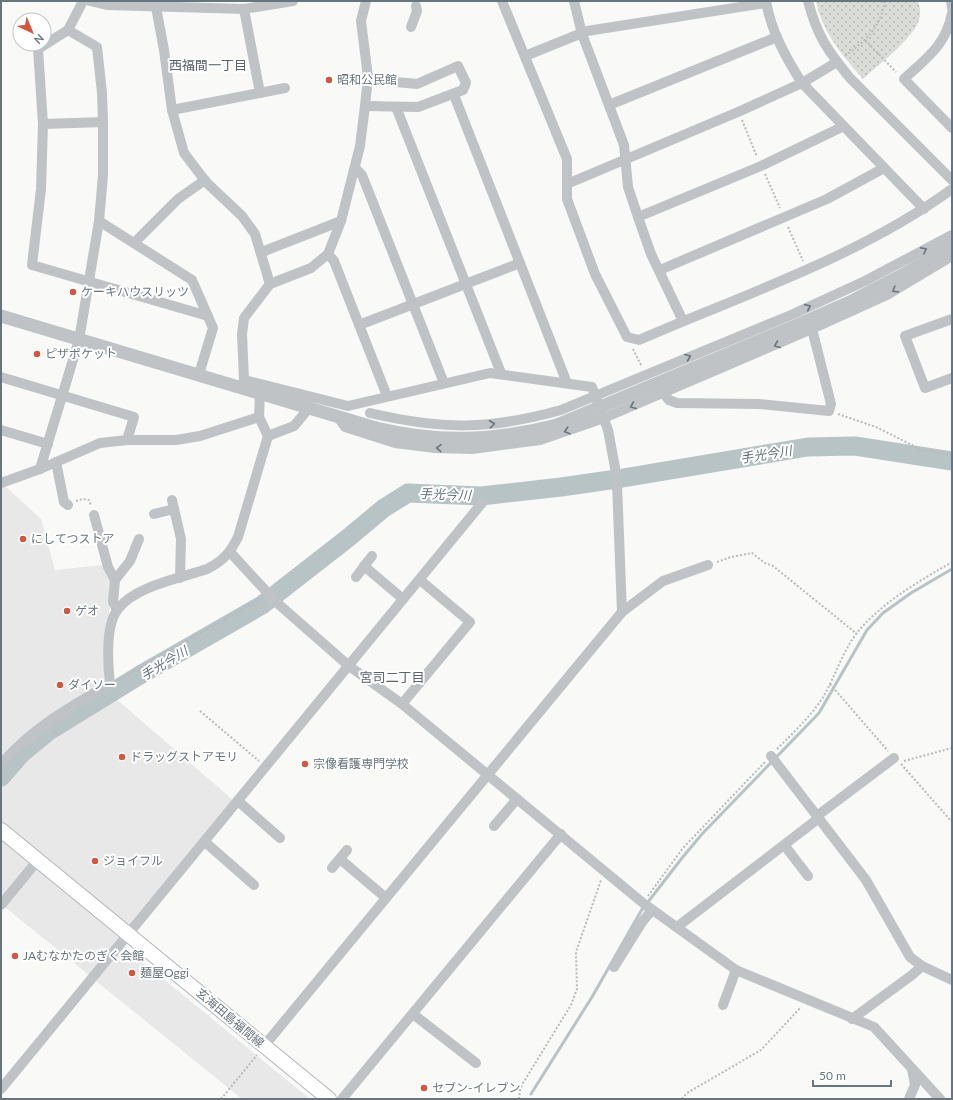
<svg xmlns="http://www.w3.org/2000/svg" width="953" height="1100" font-family="Lato,'Noto Sans JP',sans-serif">
<style>
.built{fill:#e7e8e7}
.park{fill:url(#park-dots)}
.lines{fill:none;stroke-linecap:round;stroke-linejoin:round}
.stream{stroke:#b8c3c6;stroke-width:3}
.river{stroke:#b8c3c6;stroke-width:19}
.secondary-casing{stroke:#b1b7bb;stroke-width:16}
.path{stroke:#b7bbbd;stroke-width:2;stroke-dasharray:2 2;stroke-linecap:butt}
.minor{stroke:#bfc3c6;stroke-width:10}
.tertiary{stroke:#bfc3c6;stroke-width:13}
.secondary{stroke:#fff;stroke-width:14}
.tertiary-bridge{stroke:#bfc3c6;stroke-width:13}
.oneway{stroke:#67767e}
.poi-dot{fill:#ce5842;stroke:#fff;stroke-width:1.5}
.labels{text-anchor:middle;stroke-width:4;stroke-linejoin:round;paint-order:stroke}
.poi-label{font-size:12px;fill:#67767e;stroke:#fff;text-anchor:start}
.street-label{font-size:12px;fill:#67767e;stroke:#fff}
.neighbourhood-label{font-size:13px;fill:#59646a;stroke:#fff}
.water-label{font-size:13px;font-style:italic;fill:#627478;stroke:#fff}
</style>
<defs>
<pattern id="park-dots" width="8" height="8" patternUnits="userSpaceOnUse"><rect width="8" height="8" fill="#daddd7"/><path d="M2 2h.1M6 6h.1" fill="none" stroke="#b5b8b4" stroke-width="1.8" stroke-linecap="round"/></pattern>
</defs>
<rect width="100%" height="100%" fill="#f9f9f7"/>
<path class="built" d="M1,486L6,487L41,519L55,570L103,565L112,583L105,651L104,683L107,691L233,800L117,941L310,1099H242L1,904Z"/>
<path class="park" d="M816,1H918C920,7 921,13 919,20C912,40 879,64 863,79C843,56 822,32 816,1Z"/>
<g class="lines">
<path class="stream" d="M531,1094L592,997L641,911L682,858L702,834L819,713L867,630L883,613L911,593L952,569"/>
<path class="river" d="M1,777L21,754L49,731L140,675L262,605L348,538L384,508L408,493L481,496L561,487L617,479L808,447L855,446L952,461"/>
<defs>
<path id="secondary" d="M1,830L329,1099"/>
</defs>
<use href="#secondary" class="secondary-casing"/>
<g class="path">
<path d="M865,40L896,72"/>
<path d="M845,56C866,40 880,29 885,1"/>
<path d="M742,120L757,157"/>
<path d="M765,174L780,208"/>
<path d="M788,227L803,261"/>
<path d="M633,349L642,367"/>
<path d="M838,414L876,427L920,449L952,455"/>
<path d="M76,501L83,499L89,500L91,506"/>
<path d="M717,562L731,557L752,553L765,563L773,566L857,634"/>
<path d="M120,679L260,599"/>
<path d="M830,684L888,751"/>
<path d="M200,711L259,761"/>
<path d="M53,731L59,736"/>
<path d="M777,749C793,733 809,718 822,699C836,676 843,648 861,628C887,599 920,581 952,562"/>
<path d="M904,761L952,748"/>
<path d="M901,764L952,822"/>
<path d="M648,896L683,848L765,762"/>
<path d="M221,1099L257,1055"/>
<path d="M519,1099L520,1090L523,1083L571,1005L577,989L576,952L601,880"/>
<path d="M682,1099L687,1093L761,1050L801,1007"/>
</g>
<g class="minor">
<path d="M83,1L68,30L38,49L43,124L41,189L32,265L208,316"/>
<path d="M90,1L107,5L244,9L293,1"/>
<path d="M502,1L567,159V199L595,274L627,337L639,340C745,294 858,257 952,189"/>
<path d="M574,1L582,34L624,145L628,187L638,217L651,254L683,321"/>
<path d="M766,1C771,31 786,58 802,83L924,209"/>
<path d="M808,1C817,36 828,51 850,78L952,180"/>
<path d="M951,1L952,8"/>
<path d="M156,7L164,50L172,110L184,153L206,182L242,216L255,234L270,284"/>
<path d="M244,9L260,93"/>
<path d="M952,13C946,45 927,58 904,79L952,128"/>
<path d="M411,27L417,11L416,6"/>
<path d="M525,56L587,31L766,3"/>
<path d="M454,95L567,383"/>
<path d="M609,105L777,37"/>
<path d="M365,106L418,107L463,90L466,83L458,66L417,84L385,81L368,77"/>
<path d="M396,107L501,373"/>
<path d="M172,110L285,88"/>
<path d="M43,124L103,122"/>
<path d="M355,168L362,175L444,383"/>
<path d="M567,184L738,112L802,83L837,62"/>
<path d="M638,217L761,166L842,127"/>
<path d="M99,221L192,280L213,328L199,374"/>
<path d="M134,243L178,199L205,180"/>
<path d="M262,252L341,221"/>
<path d="M328,254L334,261L387,396"/>
<path d="M660,270L827,199L884,168"/>
<path d="M952,319L905,336L925,388L952,378"/>
<path d="M359,325L520,263"/>
<path d="M1,377L134,417L127,440"/>
<path d="M244,380L348,406L490,373L592,387L608,430L616,473"/>
<path d="M242,385L244,380L242,334L244,318L270,284L311,268L328,254L341,221L360,146L365,106L368,77L361,21L366,1"/>
<path d="M660,389L669,400L677,403L759,404L829,411L831,404L812,329"/>
<path d="M370,413C443,430 489,430 561,410L791,315L865,281L952,235"/>
<path d="M338,417L345,427L395,443L435,448L472,449L540,440L604,418L812,329L887,295L952,256"/>
<path d="M1,430L48,444"/>
<path d="M268,436L294,426L309,408"/>
<path d="M56,462L64,502L68,505"/>
<path d="M40,469L79,340L99,221L103,175V122L102,93L97,47L68,30"/>
<path d="M1,483L40,469L100,443L127,440H176L200,436L259,417"/>
<path d="M617,484L622,612"/>
<path d="M172,500L181,539L180,578"/>
<path d="M154,514L174,509"/>
<path d="M94,515L108,567L115,580L113,602L117,609"/>
<path d="M230,552L276,602L349,666L402,704L643,903L736,970L874,1027L940,1099"/>
<path d="M364,566L403,599"/>
<path d="M356,577L372,556"/>
<path d="M115,580L130,561L139,539"/>
<path d="M402,704L470,622L420,580"/>
<path d="M771,756L866,880L910,957L922,966L952,980"/>
<path d="M1,764C34,727 68,708 110,684C108,665 105,625 118,609C135,586 181,578 207,569C223,561 230,553 238,537L268,436L259,417L260,393"/>
<path d="M238,801L280,838"/>
<path d="M817,816L894,758"/>
<path d="M494,826L517,799"/>
<path d="M205,842L254,885"/>
<path d="M785,846L808,876"/>
<path d="M340,859L386,898"/>
<path d="M332,868L347,850"/>
<path d="M1,905L38,860"/>
<path d="M677,927L819,818"/>
<path d="M614,967L642,922L652,910"/>
<path d="M723,1005L736,970"/>
<path d="M413,1014L476,1063"/>
<path d="M852,1019L912,975L922,966"/>
<path d="M264,1046L622,612L663,581L708,565"/>
<path d="M1,1089L482,503"/>
<path d="M342,1099L561,834"/>
<path d="M909,1099L915,1085L912,1069"/>
</g>
<g class="tertiary">
<path d="M902,275L952,246"/>
<path d="M1,316L376,428"/>
</g>
<use href="#secondary" class="secondary"/>
<path class="tertiary-bridge" d="M376,428C439,443 495,441 557,425L795,326L850,302L902,275"/>
</g>
<defs><path id="oneway-chevron" d="M-2-3.5L2.5 0L-2 3.5" fill="none" stroke-width="1.6" stroke-linecap="round" stroke-linejoin="round"/></defs>
<g class="oneway">
<use href="#oneway-chevron" transform="translate(924 250) rotate(-28)"/>
<use href="#oneway-chevron" transform="translate(895 290) rotate(149)"/>
<use href="#oneway-chevron" transform="translate(808 307) rotate(-24)"/>
<use href="#oneway-chevron" transform="translate(777 345) rotate(157)"/>
<use href="#oneway-chevron" transform="translate(688 357) rotate(-22)"/>
<use href="#oneway-chevron" transform="translate(633 406) rotate(157)"/>
<use href="#oneway-chevron" transform="translate(492 424) rotate(-7)"/>
<use href="#oneway-chevron" transform="translate(567 431) rotate(162)"/>
<use href="#oneway-chevron" transform="translate(439 448) rotate(-177)"/>
</g>
<g class="poi-dot">
<circle cx="329" cy="80" r="4"/>
<circle cx="73" cy="292" r="4"/>
<circle cx="37" cy="354" r="4"/>
<circle cx="23" cy="539" r="4"/>
<circle cx="67" cy="611" r="4"/>
<circle cx="60" cy="685" r="4"/>
<circle cx="122" cy="757" r="4"/>
<circle cx="305" cy="764" r="4"/>
<circle cx="95" cy="861" r="4"/>
<circle cx="15" cy="956" r="4"/>
<circle cx="132" cy="973" r="4"/>
<circle cx="424" cy="1088" r="4"/>
</g>
<g class="labels">
<g class="poi-label">
<text x="337" y="84">昭和公民館</text>
<text x="81" y="296">ケーキハウスリッツ</text>
<text x="45" y="358">ピザポケット</text>
<text x="31" y="543">にしてつストア</text>
<text x="75" y="615">ゲオ</text>
<text x="68" y="689">ダイソー</text>
<text x="130" y="761">ドラッグストアモリ</text>
<text x="313" y="768">宗像看護専門学校</text>
<text x="103" y="865">ジョイフル</text>
<text x="23" y="960">JAむなかたのぎく会館</text>
<text x="140" y="977">麺屋Oggi</text>
<text x="432" y="1092">セブン-イレブン</text>
</g>
<g class="street-label">
<text transform="translate(230 1018) rotate(40)" y="4">玄海田島福間線</text>
</g>
<g class="neighbourhood-label">
<text x="208" y="70">西福間一丁目</text>
<text x="392" y="682">宮司二丁目</text>
</g>
<g class="water-label">
<text transform="translate(766 454) rotate(-9)" y="5">手光今川</text>
<text transform="translate(445 494) rotate(2)" y="5">手光今川</text>
<text transform="translate(164 663) rotate(-31)" y="5">手光今川</text>
</g>
</g>
<rect width="953" height="1100" fill="none" stroke="#67767e" stroke-width="4"/>
<g transform="translate(32 32) rotate(136)"><circle r="19" fill="#ffffff" stroke="#c2c8cb"/>
<path d="M0-3L7 15L0 10L-7 15Z" fill="#ce5842"/>
<text y="-6" font-size="11" font-weight="bold" text-anchor="middle" fill="#67767e">N</text>
</g>
<path d="M813 1080v6h78v-6" fill="none" stroke="#67767e" stroke-width="2"/>
<text x="819" y="1080" font-size="12" fill="#67767e" stroke="#ffffff" stroke-width="3" paint-order="stroke">50 m</text>
</svg>
